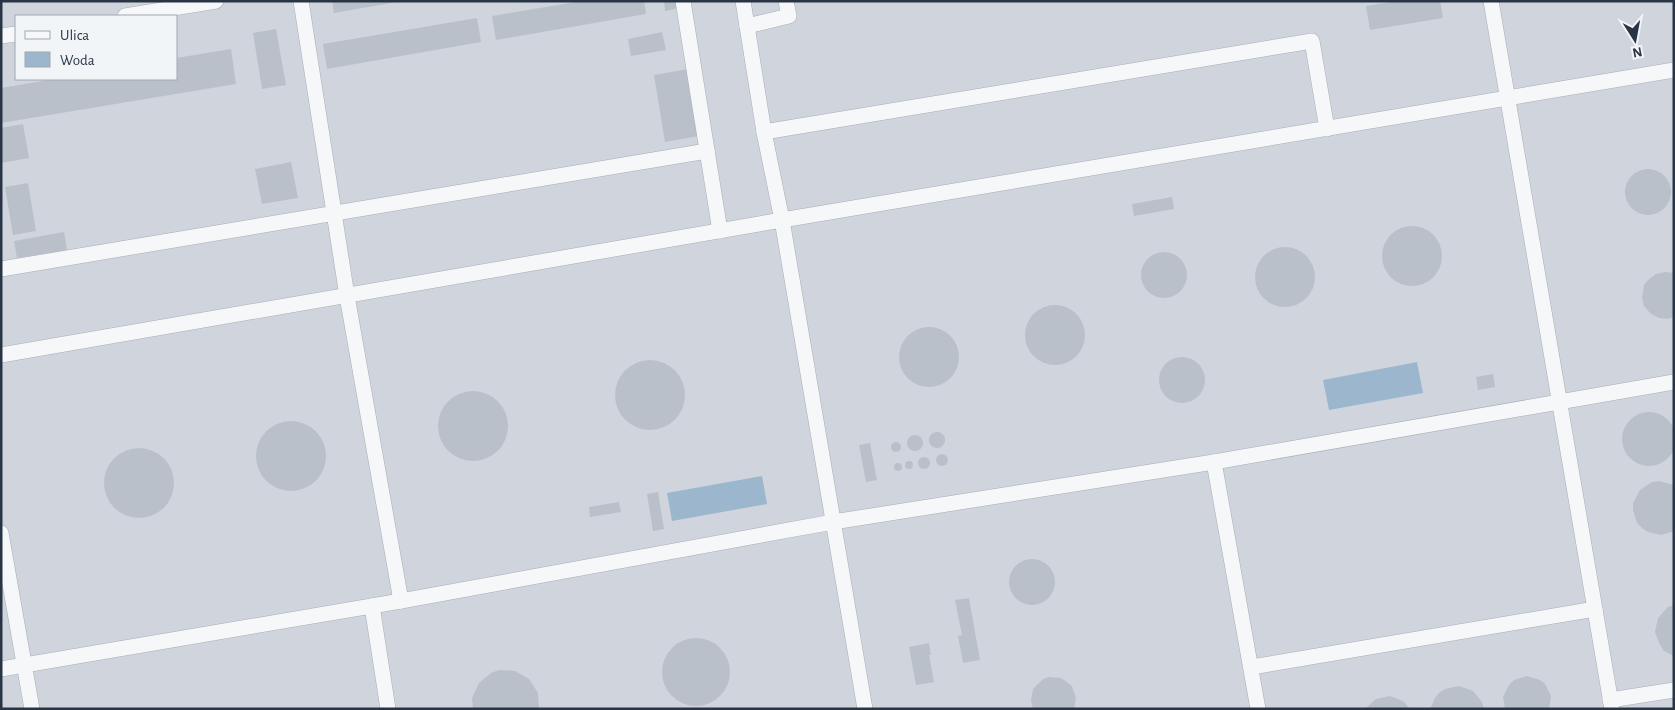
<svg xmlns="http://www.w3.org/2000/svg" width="1675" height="710" font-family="'Alegreya Sans',sans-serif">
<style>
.built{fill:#d0d5dd;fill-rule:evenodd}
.water{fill:#9bb6cd}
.building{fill:#b9c0c9}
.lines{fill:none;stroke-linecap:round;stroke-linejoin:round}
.minor-casing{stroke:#a7adb6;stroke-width:16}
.minor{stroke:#f5f7f9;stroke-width:15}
</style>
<rect width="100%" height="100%" fill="#e2e6eb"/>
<path class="built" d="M1,1H1674V709H1ZM16,16H176V79H16Z"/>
<g class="water">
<path d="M1417,362L1423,393L1329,410L1323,380Z"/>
<path d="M762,476L767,504L672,521L667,493Z"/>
</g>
<g class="building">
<path d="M332,1H397V2L334,13Z"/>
<path d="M582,1H644L646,14L496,40L492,16Z"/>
<path d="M664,1H678L679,8L665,11Z"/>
<path d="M1397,1H1440L1443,18L1370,30L1366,6Z"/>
<path d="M477,18L481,42L327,69L323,44Z"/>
<path d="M276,29L286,85L262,89L253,33Z"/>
<path d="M662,32L666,50L631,56L628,39Z"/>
<path d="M231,49L236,84L1,123V88L54,79H176V58Z"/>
<path d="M688,69L699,136L665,142L654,75Z"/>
<path d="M23,124L29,158L1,163V128Z"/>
<path d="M291,162L298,198L262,204L255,169Z"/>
<circle cx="1648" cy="192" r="23"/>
<path d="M28,183L36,231L13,235L5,187Z"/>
<path d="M1172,197L1174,209L1134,216L1132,204Z"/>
<circle cx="1412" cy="256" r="30"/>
<path d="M64,232L67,250L17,258L14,241Z"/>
<circle cx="1285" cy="277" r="30"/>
<circle cx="1164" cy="275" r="23"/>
<path d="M1665,272L1674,273V317L1667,319L1659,318L1651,314L1644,306L1642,298L1644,285L1649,279L1656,274Z"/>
<circle cx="1055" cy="335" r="30"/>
<circle cx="929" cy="357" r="30"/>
<circle cx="1182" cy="380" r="23"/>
<circle cx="650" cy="395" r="35"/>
<path d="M1493,374L1495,387L1478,390L1476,377Z"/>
<circle cx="473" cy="426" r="35"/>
<circle cx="1649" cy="439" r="27"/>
<circle cx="291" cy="456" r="35"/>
<circle cx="937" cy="440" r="8"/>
<circle cx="915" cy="443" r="8"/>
<circle cx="896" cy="447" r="5"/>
<path d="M870,443L877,480L866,482L859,445Z"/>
<circle cx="139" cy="483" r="35"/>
<circle cx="942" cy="460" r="6"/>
<circle cx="924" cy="463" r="6"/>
<circle cx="909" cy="465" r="4"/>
<circle cx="898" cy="467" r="4"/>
<path d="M1659,481L1674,485V531L1661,535L1648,532L1642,528L1637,523L1633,510V503L1640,490L1652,482Z"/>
<path d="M658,492L664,529L653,531L647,494Z"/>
<path d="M619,502L621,512L590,517L589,507Z"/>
<circle cx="1032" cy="582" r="23"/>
<path d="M969,598L980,660L963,663L958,636L962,635L955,600Z"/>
<path d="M1674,605V656L1664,651L1660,645L1655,632L1658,618L1668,607Z"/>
<circle cx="696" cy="672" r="34"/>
<path d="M929,643L931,655H929L934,682L916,685L909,647Z"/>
<path d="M499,670L515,671L529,679L538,693L539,709H473L472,698L479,683L491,673Z"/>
<path d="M1527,676L1540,680L1545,684L1551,696L1549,709H1505L1503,697L1509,685L1514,680Z"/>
<path d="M1049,677L1061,678L1072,686L1076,698L1074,709H1033L1031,701L1033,689L1043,679Z"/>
<path d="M1459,686L1473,691L1482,702L1484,709H1430L1435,698L1439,693L1445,689Z"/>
<path d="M1390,696L1403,701L1410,709H1365L1376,699Z"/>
</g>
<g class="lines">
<defs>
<g id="minor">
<path d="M301,1L347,296L401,601"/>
<path d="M683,1L720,231"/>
<path d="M743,1L764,132L782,220L865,709"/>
<path d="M1491,1L1612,709"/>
<path d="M125,16L216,1"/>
<path d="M747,26L789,16L786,1"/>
<path d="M1,36L16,34"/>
<path d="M764,132L1312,41L1327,129"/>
<path d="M1,269L707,151"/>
<path d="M1,355L782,220L1674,70"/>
<path d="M1214,462L1258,709"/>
<path d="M1,533L32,709"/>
<path d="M372,606L388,709"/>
<path d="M1252,667L1595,609"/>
<path d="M1,669L401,601L833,522L1214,462L1674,382"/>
<path d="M1610,700L1674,690"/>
</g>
</defs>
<use href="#minor" class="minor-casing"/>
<use href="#minor" class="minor"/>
</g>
<rect width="1675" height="710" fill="none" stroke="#293445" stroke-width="5"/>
<rect x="15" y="15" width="162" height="65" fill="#f2f5f8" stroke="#a2a8b0"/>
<rect x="25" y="31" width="25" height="8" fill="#f5f7f9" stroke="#a2a8b0"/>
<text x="60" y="40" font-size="15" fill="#293445">Ulica</text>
<rect x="25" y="52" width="25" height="15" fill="#9bb6cd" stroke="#a2a8b0"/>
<text x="60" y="65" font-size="15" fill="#293445">Woda</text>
<g transform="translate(1635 40) rotate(169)" stroke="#f2f5f8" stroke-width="4" paint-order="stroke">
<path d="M0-4L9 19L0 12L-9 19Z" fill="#293445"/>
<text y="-8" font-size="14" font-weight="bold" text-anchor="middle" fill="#293445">N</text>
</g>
</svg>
